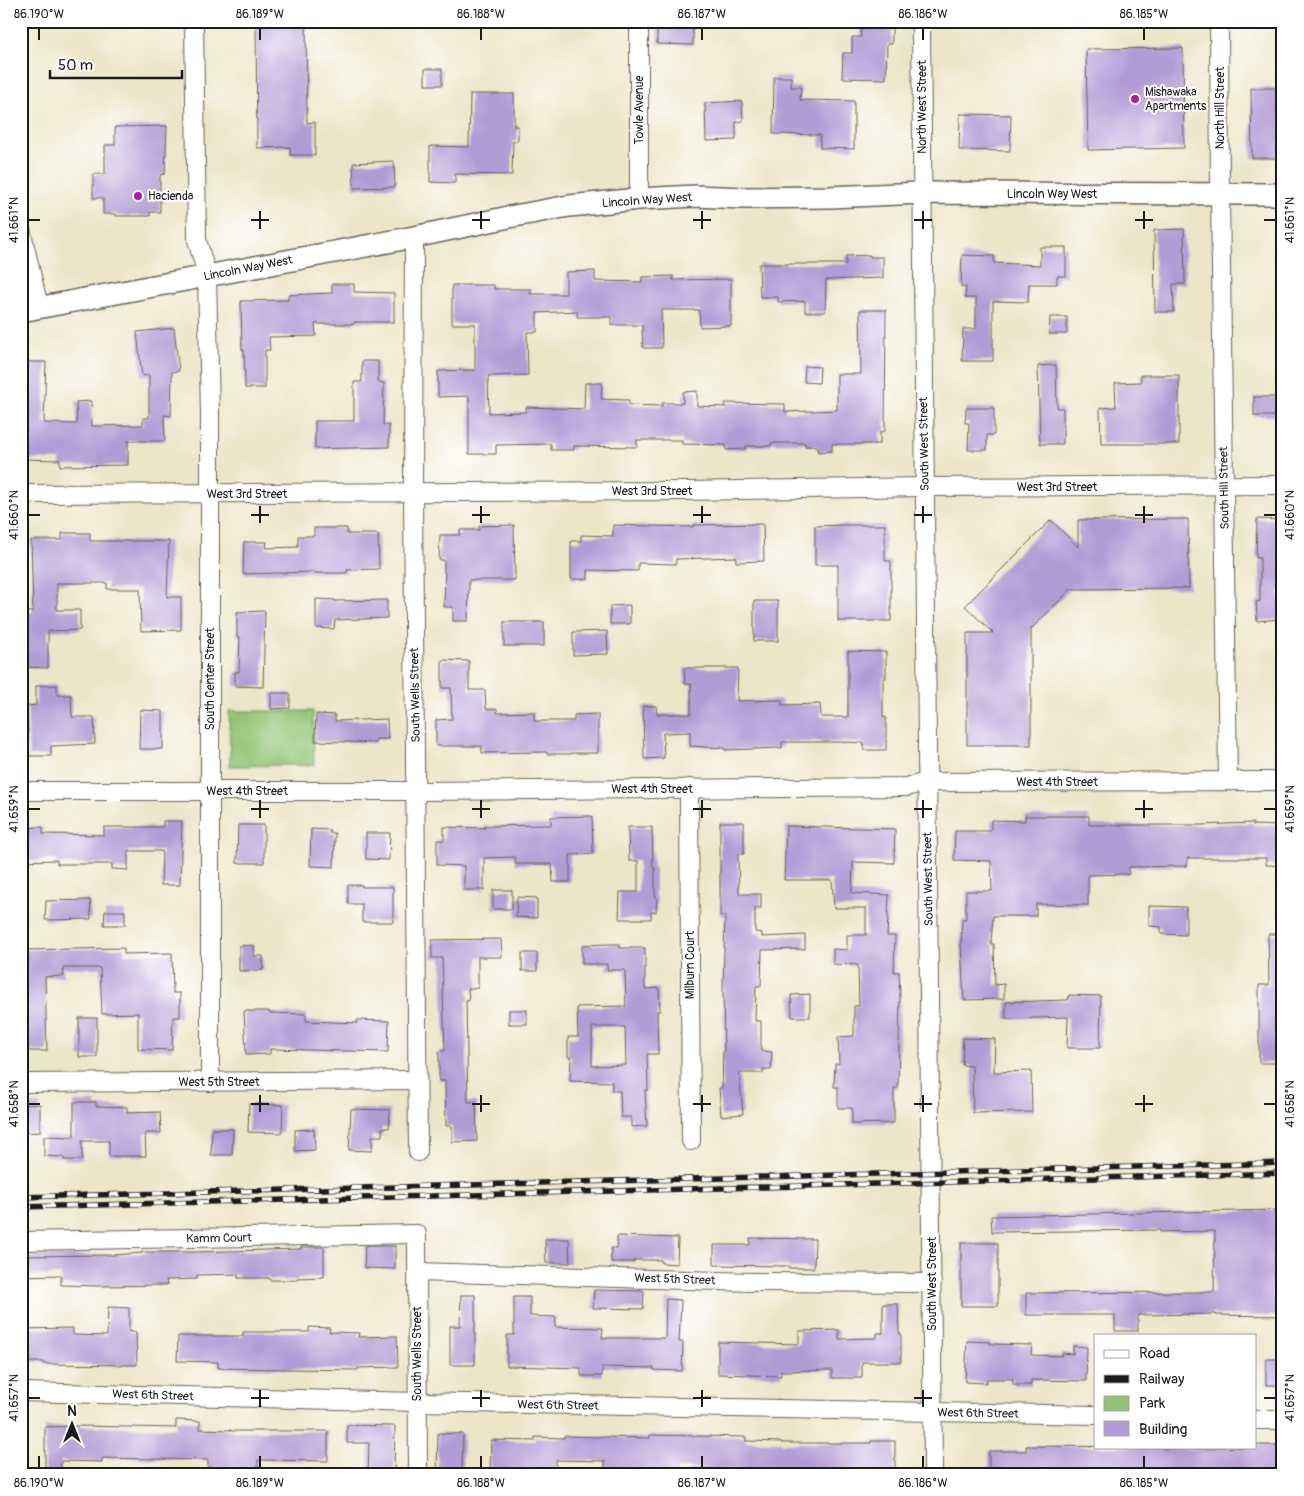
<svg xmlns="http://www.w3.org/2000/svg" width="1304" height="1496" font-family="Pangolin,sans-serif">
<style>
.green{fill:#92c474;stroke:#577048}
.building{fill:#b29cd5;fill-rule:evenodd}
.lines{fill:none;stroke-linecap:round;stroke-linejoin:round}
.minor-casing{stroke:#656358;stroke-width:20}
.major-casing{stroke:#656358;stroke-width:24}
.minor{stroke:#fff;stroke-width:18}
.major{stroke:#fff;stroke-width:21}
.rail-casing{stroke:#1c1c1c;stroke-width:5.5}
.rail{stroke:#fff;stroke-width:4;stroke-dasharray:11;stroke-linecap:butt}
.ticks{fill:none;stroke:#1c1c1c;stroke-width:2}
.poi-dot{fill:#b5179e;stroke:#fff;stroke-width:2}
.labels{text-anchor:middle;stroke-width:4;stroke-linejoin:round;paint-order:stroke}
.poi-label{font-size:12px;fill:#1c1c1c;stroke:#fff;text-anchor:start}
.street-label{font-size:12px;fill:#1c1c1c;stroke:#fff}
.neatline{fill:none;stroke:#1c1c1c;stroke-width:2}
.ticks-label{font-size:12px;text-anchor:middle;fill:#1c1c1c}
</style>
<rect width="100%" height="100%" fill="#fff"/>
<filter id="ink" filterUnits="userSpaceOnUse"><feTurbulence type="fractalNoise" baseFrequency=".02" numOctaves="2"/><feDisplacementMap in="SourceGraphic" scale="10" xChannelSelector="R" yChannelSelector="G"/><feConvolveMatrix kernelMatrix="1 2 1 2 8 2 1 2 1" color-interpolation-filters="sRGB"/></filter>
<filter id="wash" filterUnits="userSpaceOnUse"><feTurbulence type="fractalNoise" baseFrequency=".0096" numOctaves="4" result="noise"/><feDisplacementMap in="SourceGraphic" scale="20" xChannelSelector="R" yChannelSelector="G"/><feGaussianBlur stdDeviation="1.12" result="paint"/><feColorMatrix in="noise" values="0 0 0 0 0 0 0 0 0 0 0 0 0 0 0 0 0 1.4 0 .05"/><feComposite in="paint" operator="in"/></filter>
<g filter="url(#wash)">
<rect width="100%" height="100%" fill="#ece6c8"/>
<path class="green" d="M229,711H313L314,765L230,766Z"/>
<g id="blocks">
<g class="building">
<path d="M256,21H306L307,123L315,122V155H290V147L257,148Z"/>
<path d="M657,21H693V45L657,44Z"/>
<path d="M861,22L892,23V44H887L886,79L842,78L843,53H852V37H861Z"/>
<path d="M1183,48L1184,148L1088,150L1086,49Z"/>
<rect x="425" y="69" width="17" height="16"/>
<path d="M774,77H791V87H801L800,100L854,101V149L820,148V135L773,134Z"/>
<path d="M1251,88H1283V158H1252Z"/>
<path d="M470,94H514V126H518V141H513L512,175L455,174V183L430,182V146L469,147Z"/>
<path d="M742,101L743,121L736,122V140L706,141L705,103Z"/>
<path d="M960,114L1011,115L1010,151L959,150Z"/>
<path d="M167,126L165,174L160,175V212H150V216H116V214H103V198H93V174H105V145H115V127Z"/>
<path d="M394,161L395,187L354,188L353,163Z"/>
<path d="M1184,229L1185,284H1173L1174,312H1155L1154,230Z"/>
<path d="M1040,247H1066V276H1057V284H1029L1028,302L993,301V361H962L963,329H976V298H965L966,287H961L962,255L994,256V263L1040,265Z"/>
<path d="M870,255V257H883V278L826,280L825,312H805V301L778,302V297H760L759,264H846V256Z"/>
<path d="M595,271V281L642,282V277L673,276V280L731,279V326L700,327L699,310H661L662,348H643L642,325H611V317H577V311L537,313V332H527L528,375L488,376L489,413L526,412V407L584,409L585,383H602L601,399L629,400V405L662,406V403H683V392L697,391V406L725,407V403L785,404V412L837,410V374H861L860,310H886L885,431L880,432V444H832V451L818,452L817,446H805V443H771V446H746V449L726,450V445L682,444V440H637V447L574,446V450H551V444L496,445V454H469V396L438,397V371L475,370V324H452V285H494V289H531L530,294H566V272Z"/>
<path d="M332,284H354V292L394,293V322H354V324H315L316,336L269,337L270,350H265V388H245L244,350H242L241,301L288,300V295L332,293Z"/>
<path d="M1050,317H1067V334H1049Z"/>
<path d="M174,328L179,371L172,372L171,416L164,415L165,441H128V465L60,466V460L21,459V362H46L44,423L77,424L76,402L91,401L92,426L143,425V418H149V375L142,376L137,332Z"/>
<path d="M362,361H378V382L384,383L383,425H389V447L315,449V421H354V382H362Z"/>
<path d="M1056,365L1057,408H1063V444H1040L1038,366Z"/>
<path d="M805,366L820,367L819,383L804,382Z"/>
<path d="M1141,375H1179V444H1101L1100,408L1116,407L1115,383L1141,382Z"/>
<rect x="1254" y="397" width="29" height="19"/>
<path d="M966,408H994V435H987V450H968L969,423H965Z"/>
<path d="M1188,519L1189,588L1071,589L1031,629V745H967V633H993L965,606L1051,520L1078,547V520Z"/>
<path d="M1257,519L1283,520V590H1279L1281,619L1257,621L1256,602L1260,601V558H1256Z"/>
<path d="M763,524L764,561L736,562V557L676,559V564L638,563V571L588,570V579H571V541H581V535L613,536V525L693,527V525Z"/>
<path d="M514,525L515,580H469L468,621H453V607H444L445,573H444V560H439L440,535H460V530H479V526Z"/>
<path d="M844,525H885V561H891V621H838V565H815V526Z"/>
<path d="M314,528H347V534H378L379,569L347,570V573H314V572L243,574L244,542H267L266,548L298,547V536H314Z"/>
<path d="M62,533H90V541H169L167,597H181V630L141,631L140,589H107V583H57V610H80V630L48,631V668L21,667V612H33L31,540H62Z"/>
<path d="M316,599L335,600V601L387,600V618L335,620L334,629L316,628Z"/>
<rect x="754" y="601" width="24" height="40"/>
<path d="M630,605V624H610V606Z"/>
<path d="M265,611L263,687L235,686V672H239L240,637H237V612Z"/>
<rect x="504" y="622" width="40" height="24"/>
<path d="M607,631L608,654L573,655V632Z"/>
<path d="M848,651L886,652V678H883V717H886V750H864V743L843,742H782V748L725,750V748L690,746V732L663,733L664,758L644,759L643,706H656L657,714H691V684H685L684,668H738L737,701L782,700V705L820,704L821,717H848Z"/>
<path d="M442,660L469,661V690H485L486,709H497V713L534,712V721H574V715L598,714V753H571V754H547V752L482,753V746H436V720L452,719L451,688H442Z"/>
<path d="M57,685V695H71L72,717H94L95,744L51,746V756H29L27,706L36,705V686Z"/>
<path d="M271,693H290V708L271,709Z"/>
<path d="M140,710L163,711V749H139Z"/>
<path d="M316,714L335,715V721L387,719L388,739H376V743L315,741Z"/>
<path d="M592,816L593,854L570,855V882H553L552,864H515V857L484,858V890H464V866L437,865V840H444V827L485,828V826L551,825V817Z"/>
<path d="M1025,816H1089V825H1200L1253,823V825L1283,826V866L1266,865V858H1187V866L1129,867V874L1088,875V905L1036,904V916H993L991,944H994L995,985L1004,984V999L964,1000L961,945L962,919H966V891H992L991,861L954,860L955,831H991V820L1025,821Z"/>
<path d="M163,821H182L180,885H161L162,851H128V870L112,869V864H57V860L21,861V828L43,827V834L104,835V827H163Z"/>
<path d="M720,822H744V854H738L739,894H761V908H755V932L762,933V937L805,935V949L762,950L761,986H756L755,1021H761V1051L772,1052L771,1070L763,1069V1073H739L743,1114L721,1116L719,1088H722L723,1051H724L723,986L725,916H720Z"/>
<path d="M238,825H264V863H237Z"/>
<path d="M786,826L895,829L894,863L853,862L852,893L889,895L887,936H895L894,972H899L900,998L898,1088H894V1123L852,1124V1108H838V1087H834L835,1064H839L838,1037L854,1036V1006H859L858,965L833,964V949L847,950V935H866V908H834L832,880H784Z"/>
<path d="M628,827H652L653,868H655V897H657L656,912H651V919H619L620,892H638V861H629Z"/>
<path d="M311,829L330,830L329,833H335L334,867L310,866Z"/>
<path d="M366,833H390L389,860L366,859Z"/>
<path d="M348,885H362V887H393V922H362V904H348Z"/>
<rect x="493" y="890" width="19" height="19"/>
<path d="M517,897L537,898V918L516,917Z"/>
<path d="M90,900L91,919L45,920L46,901Z"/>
<path d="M1149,906L1186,907V935L1161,934V927L1149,926Z"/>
<path d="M105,911H125V925H104Z"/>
<path d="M1268,934H1283V1063H1259V985H1269Z"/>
<path d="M501,939L502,957H478V988L468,989L469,1001H466L468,1102H476L477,1141L452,1142V1126H446L445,1081H439V1051H445L442,958H432V940Z"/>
<path d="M607,944H620V948H645V989L659,988L660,1011H657L658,1054H647L648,1090H645L647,1126L631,1127V1117H621L620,1091H612V1082L570,1081L571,1057H568V1037H578L577,1007L626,1006L625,970H607V964H582V945ZM592,1027H625L626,1065L592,1066Z"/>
<path d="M254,945V956H263V970L239,971V946Z"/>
<path d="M124,948V954L172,953L173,993H180V1017H173L172,1050L138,1049V1013L102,1014L100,968H63L64,976L45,977L47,1051H23L22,994H25L24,950Z"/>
<rect x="522" y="953" width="15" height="18"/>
<path d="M810,994V1017H792L791,995Z"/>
<path d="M1069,995L1101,996L1100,1048H1067L1068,1017L1006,1019V1002L1068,1000Z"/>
<rect x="509" y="1010" width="18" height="14"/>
<path d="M244,1011H269V1013L306,1014V1021L357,1023V1020L389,1021L388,1052L270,1049V1054L246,1055Z"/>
<rect x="79" y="1018" width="18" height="39"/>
<path d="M963,1038L995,1039L994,1072L1031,1071L1032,1112L973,1113L972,1066L962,1065Z"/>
<path d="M74,1102H96V1106L127,1107V1113L160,1112L161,1133H145L146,1156H109V1141H82V1160H64V1157L44,1156V1136L74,1137Z"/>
<path d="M40,1104V1132L21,1133V1105Z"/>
<path d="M249,1104L283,1105L282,1133L248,1132Z"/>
<path d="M351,1109L390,1110L389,1128H382V1136H372V1151L349,1150Z"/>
<path d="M212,1129H233L232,1155H211Z"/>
<path d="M314,1129L315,1150L295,1151V1130Z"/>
<path d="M1283,1210V1316L1215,1315V1314L1138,1315V1331H1115V1315H1026V1293L1214,1292L1215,1231L1160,1232V1230L992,1232L991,1216Z"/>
<path d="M617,1236L678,1238L677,1264L661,1263V1260H634V1262H611V1248H617Z"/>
<path d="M750,1238L815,1239L814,1268H789V1266L714,1265V1245H750Z"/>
<path d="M545,1239H569L570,1263H546Z"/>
<rect x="961" y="1243" width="37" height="63"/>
<path d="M365,1246H395V1269L364,1268Z"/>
<path d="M301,1247H324V1277L297,1278V1280H270L269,1278H238V1274L197,1275V1279L166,1280L167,1285L99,1286L61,1285V1275L21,1276V1256L113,1255L142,1253V1252H196L301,1249Z"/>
<path d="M594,1290L644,1291L643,1309L593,1308Z"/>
<path d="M461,1295H475V1365H450V1326H460Z"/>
<path d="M514,1297H530V1316L556,1317L555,1327L603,1328L602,1338H665L666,1299L681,1300L679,1342H683L682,1371L654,1370V1368L602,1367V1376H581V1368L507,1366V1335H514Z"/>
<path d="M883,1304H898L899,1333H901V1362H862V1378H832V1370L781,1371V1376L718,1374V1342L799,1344V1331L839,1330V1339L877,1338V1333H883Z"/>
<path d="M108,1307L129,1308V1332H136L137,1365L44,1364V1362H21V1329L73,1328V1335L107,1336Z"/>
<path d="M309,1327L330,1328L329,1332L359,1333L358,1337L397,1336L398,1367L358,1368V1370L218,1368V1362L177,1361L178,1336H243V1332H309Z"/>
<path d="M967,1341L990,1342V1344L1032,1345L1031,1355L1062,1356V1353L1073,1354V1346L1087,1347L1086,1381L1031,1380V1385H1013V1379H987L986,1383L965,1382Z"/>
<rect x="1266" y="1359" width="17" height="26"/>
<path d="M176,1420L200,1421V1429L231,1430V1431H328V1461L258,1460V1470H241V1468L208,1467V1460L102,1458V1462L61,1461V1475H45V1427L80,1426L176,1428Z"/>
<path d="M347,1425L395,1426L394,1475H368L369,1443H347Z"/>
<path d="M438,1433L463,1434L462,1475H437Z"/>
<path d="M650,1435L746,1437V1441L782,1442V1443H871V1441H895V1473L762,1475V1470L677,1468V1475H605V1461L556,1460V1475H520V1472H490L491,1440L535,1441V1437L564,1438V1436L650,1438Z"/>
<path d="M1256,1445H1279V1449H1283V1475H989V1451H1026V1446L1163,1447V1449H1215V1447L1256,1448Z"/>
</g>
</g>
</g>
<g filter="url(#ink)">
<use href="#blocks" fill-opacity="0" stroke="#656358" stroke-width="1"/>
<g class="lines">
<defs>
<g id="minor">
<path d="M194,21L197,240L207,275L210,414V1082"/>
<path d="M921,21L933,1475"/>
<path d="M1219,21L1220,194L1228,781"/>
<path d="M639,199V21"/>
<path d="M21,229L39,307"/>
<path d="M414,237L413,493L418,1152"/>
<path d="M21,494L686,491L925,487L1283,485"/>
<path d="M689,788L691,1141"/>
<path d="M21,791H416L906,787L927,782L1283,781"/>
<path d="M21,1083L417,1080"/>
<path d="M21,1241L417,1234L418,1475"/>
<path d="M417,1272L752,1282L932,1283"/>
<path d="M21,1392L418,1402L1095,1415"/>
<path d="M1255,1420H1283"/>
</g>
<path id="major" d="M21,311L414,237L509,217L569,206L639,199L695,196L744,198L829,197L922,193L1283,194"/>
</defs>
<use href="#minor" class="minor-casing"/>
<use href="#major" class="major-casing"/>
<use href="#minor" class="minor"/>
<use href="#major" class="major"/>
<defs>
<g id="rail">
<path d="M21,1197L1283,1163"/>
<path d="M21,1207L1283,1173"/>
</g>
</defs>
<use href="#rail" class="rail-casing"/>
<use href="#rail" class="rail"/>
</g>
</g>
<path class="ticks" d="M39,28V40M260,28V40M481,28V40M702,28V40M923,28V40M1144,28V40M260,211V229M481,211V229M702,211V229M923,211V229M1144,211V229M28,220H40M251,220H269M472,220H490M693,220H711M914,220H932M1135,220H1153M1264,220H1276M260,506V523M481,506V523M702,506V523M923,506V523M1144,506V523M28,515H40M251,515H269M472,515H490M693,515H711M914,515H932M1135,515H1153M1264,515H1276M260,800V818M481,800V818M702,800V818M923,800V818M1144,800V818M28,809H40M251,809H269M472,809H490M693,809H711M914,809H932M1135,809H1153M1264,809H1276M260,1095V1112M481,1095V1112M702,1095V1112M923,1095V1112M1144,1095V1112M28,1104H40M251,1104H269M472,1104H490M693,1104H711M914,1104H932M1135,1104H1153M1264,1104H1276M260,1390V1407M481,1390V1407M702,1390V1407M923,1390V1407M28,1398H40M251,1398H269M472,1398H490M693,1398H711M914,1398H932M1264,1398H1276M39,1456V1468M260,1456V1468M481,1456V1468M702,1456V1468M923,1456V1468M1144,1456V1468"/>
<g class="poi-dot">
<circle cx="1135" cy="99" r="5"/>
<circle cx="138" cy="196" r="5"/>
</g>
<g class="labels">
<g class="poi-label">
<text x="1145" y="96">Mishawaka<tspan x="1145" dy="14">Apartments</tspan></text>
<text x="148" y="200">Hacienda</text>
</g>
<g class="street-label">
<text transform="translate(922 107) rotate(-90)" y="4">North West Street</text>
<text transform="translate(1220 108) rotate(-90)" y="4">North Hill Street</text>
<text transform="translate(639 110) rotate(-90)" y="4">Towle Avenue</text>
<text x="1052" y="198">Lincoln Way West</text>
<text transform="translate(647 200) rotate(-4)" y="4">Lincoln Way West</text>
<text transform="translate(248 268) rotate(-11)" y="4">Lincoln Way West</text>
<text transform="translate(924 444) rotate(-91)" y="4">South West Street</text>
<text x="1057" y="491">West 3rd Street</text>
<text transform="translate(1224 488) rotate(-91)" y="4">South Hill Street</text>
<text x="652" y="495">West 3rd Street</text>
<text x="247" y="498">West 3rd Street</text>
<text transform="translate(210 679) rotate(-90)" y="4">South Center Street</text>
<text transform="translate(415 695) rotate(-91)" y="4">South Wells Street</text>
<text x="1057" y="786">West 4th Street</text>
<text x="652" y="793">West 4th Street</text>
<text x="247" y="795">West 4th Street</text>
<text transform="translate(928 879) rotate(-91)" y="4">South West Street</text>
<text transform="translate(690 965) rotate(-90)" y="4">Milburn Court</text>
<text x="219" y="1086">West 5th Street</text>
<text transform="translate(219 1238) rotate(-1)" y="4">Kamm Court</text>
<text transform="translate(675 1279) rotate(2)" y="4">West 5th Street</text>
<text transform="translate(932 1284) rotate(-90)" y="4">South West Street</text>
<text transform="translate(417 1354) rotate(-90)" y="4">South Wells Street</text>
<text transform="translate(153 1395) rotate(2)" y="4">West 6th Street</text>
<text transform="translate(558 1405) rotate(1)" y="4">West 6th Street</text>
<text transform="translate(978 1413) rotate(1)" y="4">West 6th Street</text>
</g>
</g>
<rect width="1304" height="1496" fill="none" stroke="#fff" stroke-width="55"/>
<rect x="1094" y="1334" width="162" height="115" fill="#ffffff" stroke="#a4a4a4"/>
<rect x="1104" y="1350" width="25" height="8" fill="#ffffff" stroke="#a4a4a4"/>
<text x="1139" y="1358" font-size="15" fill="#1c1c1c">Road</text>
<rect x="1104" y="1375" width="25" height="8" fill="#1c1c1c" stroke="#a4a4a4"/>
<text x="1139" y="1384" font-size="15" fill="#1c1c1c">Railway</text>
<rect x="1104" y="1396" width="25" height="15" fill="#92c474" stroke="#a4a4a4"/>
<text x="1139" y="1408" font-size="15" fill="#1c1c1c">Park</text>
<rect x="1104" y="1421" width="25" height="15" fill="#b29cd5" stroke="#a4a4a4"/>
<text x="1139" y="1434" font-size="15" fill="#1c1c1c">Building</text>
<g transform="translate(72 1424)" stroke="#ffffff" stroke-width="4" paint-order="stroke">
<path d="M0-4L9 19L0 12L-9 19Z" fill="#1c1c1c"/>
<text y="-8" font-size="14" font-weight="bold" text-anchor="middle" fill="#1c1c1c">N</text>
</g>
<path d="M50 70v8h132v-8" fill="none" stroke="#1c1c1c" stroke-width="2.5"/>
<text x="58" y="70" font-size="15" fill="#1c1c1c" stroke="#ffffff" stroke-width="4" paint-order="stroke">50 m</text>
<rect x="28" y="28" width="1248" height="1440" class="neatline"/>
<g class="ticks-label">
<text x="39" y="18">86.190°W</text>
<text x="260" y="18">86.189°W</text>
<text x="481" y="18">86.188°W</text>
<text x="702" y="18">86.187°W</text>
<text x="923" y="18">86.186°W</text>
<text x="1144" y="18">86.185°W</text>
<text transform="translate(14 220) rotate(-90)" y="4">41.661°N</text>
<text transform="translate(1290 220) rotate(-90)" y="4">41.661°N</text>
<text transform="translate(14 515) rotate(-90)" y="4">41.660°N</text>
<text transform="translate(1290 515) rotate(-90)" y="4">41.660°N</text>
<text transform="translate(14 809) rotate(-90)" y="4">41.659°N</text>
<text transform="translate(1290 809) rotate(-90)" y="4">41.659°N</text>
<text transform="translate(14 1104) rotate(-90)" y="4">41.658°N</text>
<text transform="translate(1290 1104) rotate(-90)" y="4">41.658°N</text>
<text transform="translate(14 1398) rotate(-90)" y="4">41.657°N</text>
<text transform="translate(1290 1398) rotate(-90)" y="4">41.657°N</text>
<text x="39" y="1487">86.190°W</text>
<text x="260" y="1487">86.189°W</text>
<text x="481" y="1487">86.188°W</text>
<text x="702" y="1487">86.187°W</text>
<text x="923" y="1487">86.186°W</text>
<text x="1144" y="1487">86.185°W</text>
</g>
</svg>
